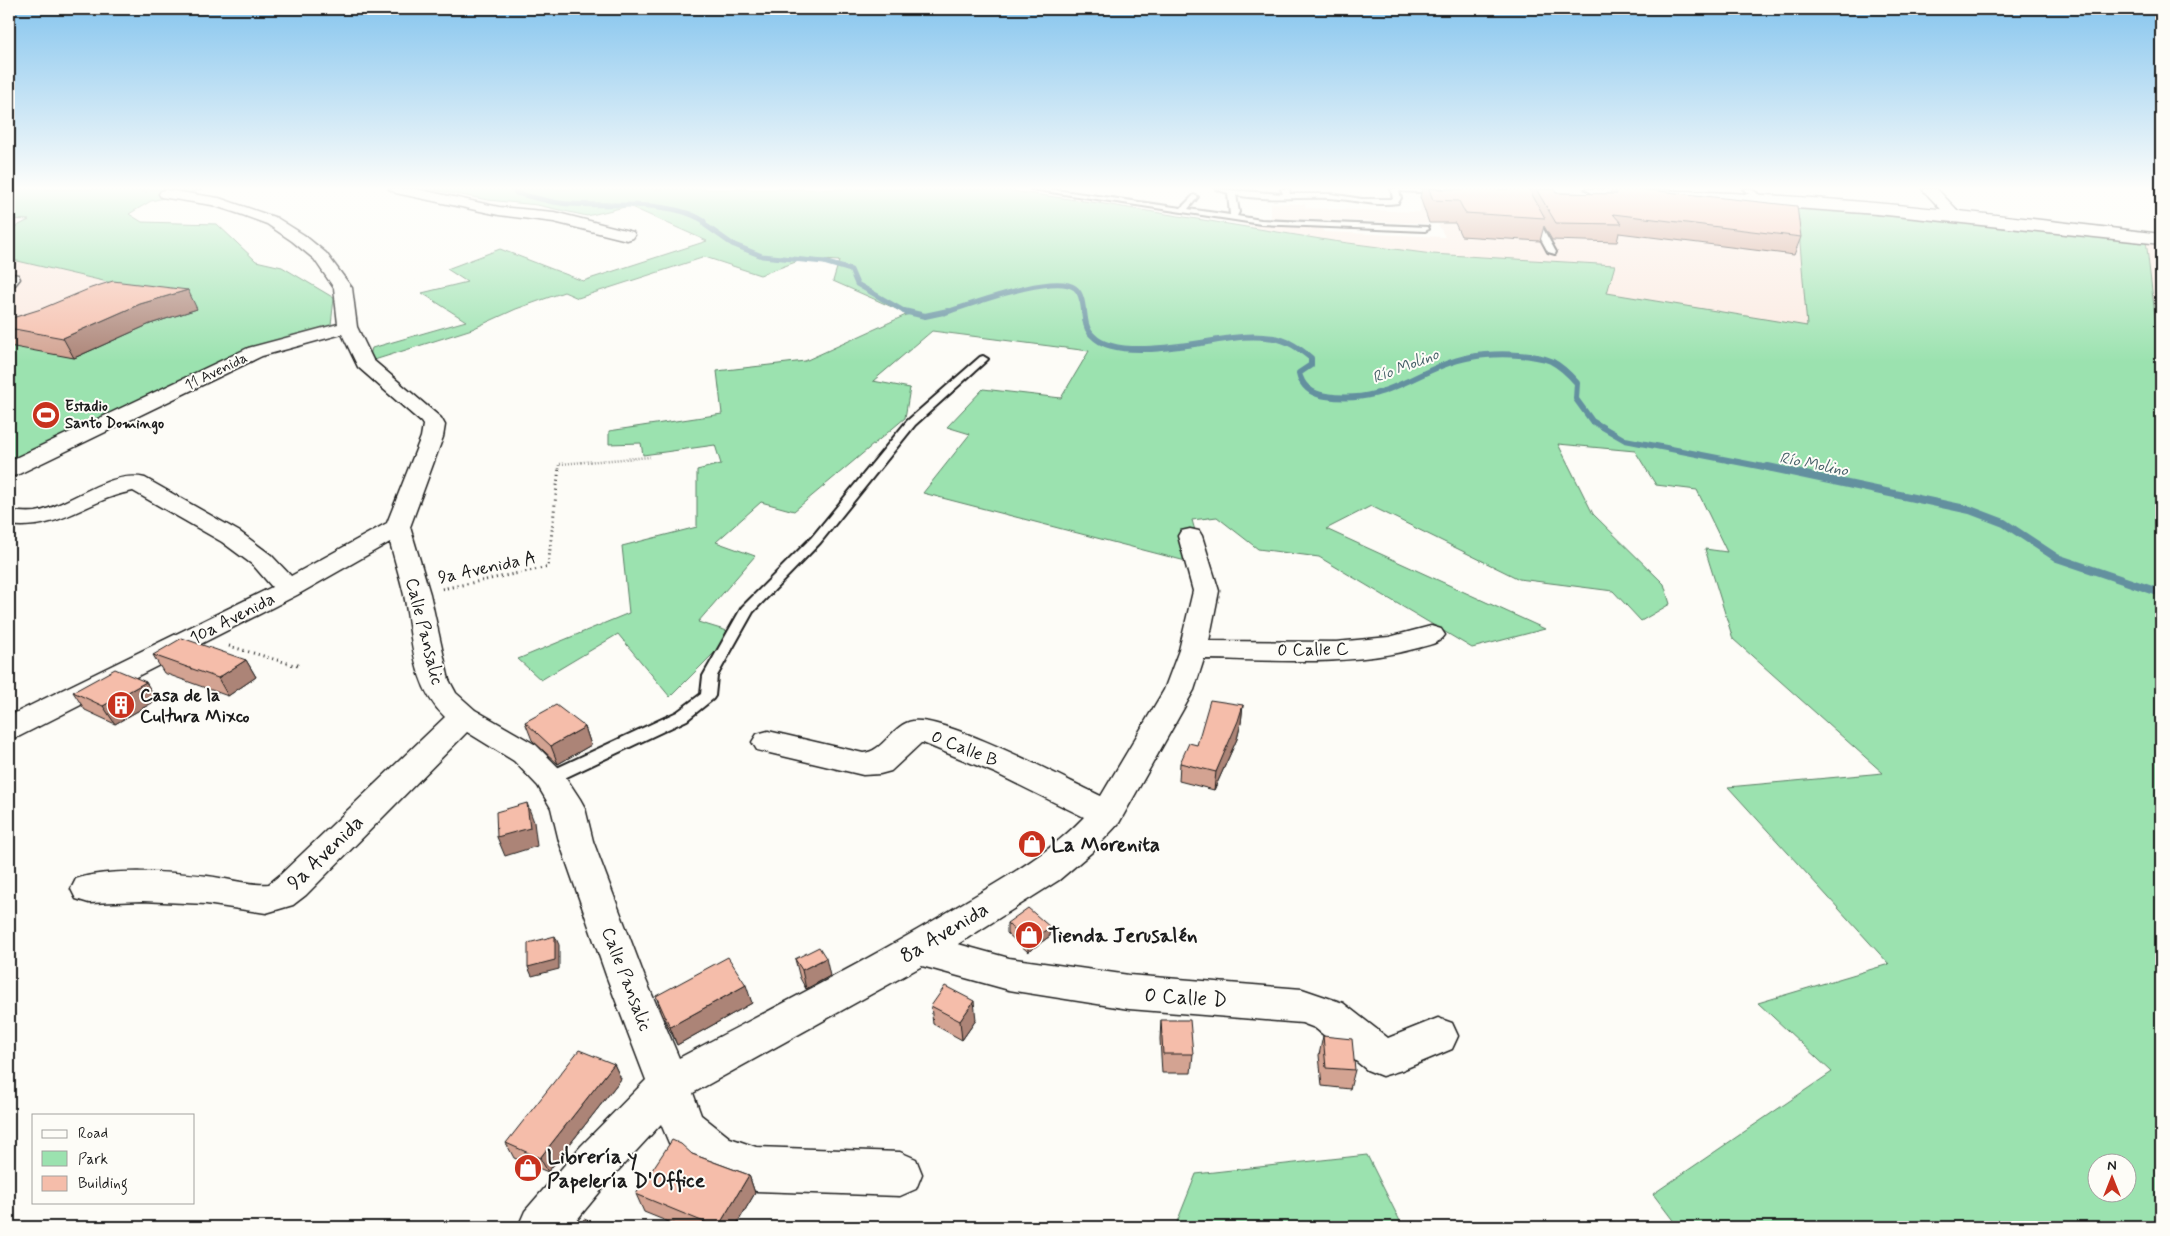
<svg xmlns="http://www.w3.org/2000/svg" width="2170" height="1236" font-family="Mynerve,sans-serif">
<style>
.built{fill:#fbe9e0}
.green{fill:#9be2af;stroke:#5c7f66;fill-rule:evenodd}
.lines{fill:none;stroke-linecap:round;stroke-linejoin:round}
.stream-far2{stroke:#64909f;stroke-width:5}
.stream-far1{stroke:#64909f;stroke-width:6}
.stream{stroke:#64909f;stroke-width:8}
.service-casing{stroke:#1c1c1c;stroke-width:4}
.minor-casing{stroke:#1c1c1c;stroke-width:3}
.tertiary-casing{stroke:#1c1c1c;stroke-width:3}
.path-far3{stroke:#1c1c1c;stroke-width:2;stroke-dasharray:0.5 2;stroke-linecap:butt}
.path-far2{stroke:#1c1c1c;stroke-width:2.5;stroke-dasharray:0.5 2.5;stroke-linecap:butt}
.path-far1{stroke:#1c1c1c;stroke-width:3;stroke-dasharray:1 4;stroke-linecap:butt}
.path{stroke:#1c1c1c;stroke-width:4;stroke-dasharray:1 4.5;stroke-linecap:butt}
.service{fill:#fdfcf7;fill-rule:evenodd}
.minor{fill:#fdfcf7;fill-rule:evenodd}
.tertiary{fill:#fdfcf7;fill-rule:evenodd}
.wall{fill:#d3a392;stroke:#1c1c1c}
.shaded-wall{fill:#ac8477;stroke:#1c1c1c}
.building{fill:#f5bdaa;stroke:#1c1c1c}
.labels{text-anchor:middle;stroke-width:4;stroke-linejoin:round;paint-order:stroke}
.far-street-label{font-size:15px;fill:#1c1c1c;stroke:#fdfcf7}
.far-poi-label{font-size:15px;font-weight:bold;fill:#1c1c1c;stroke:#fdfcf7;text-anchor:start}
.far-water-label{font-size:16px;font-style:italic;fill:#466068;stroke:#fdfcf7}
.street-label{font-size:18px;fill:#1c1c1c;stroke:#fdfcf7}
.poi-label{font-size:18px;font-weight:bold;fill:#1c1c1c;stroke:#fdfcf7;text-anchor:start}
.near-poi-label{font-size:21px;font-weight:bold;fill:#1c1c1c;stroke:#fdfcf7;text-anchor:start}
.near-street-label{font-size:21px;fill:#1c1c1c;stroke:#fdfcf7}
</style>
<rect width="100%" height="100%" fill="#fdfcf7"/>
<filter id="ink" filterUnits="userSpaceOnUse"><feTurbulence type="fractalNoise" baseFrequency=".02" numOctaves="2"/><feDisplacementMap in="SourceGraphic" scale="10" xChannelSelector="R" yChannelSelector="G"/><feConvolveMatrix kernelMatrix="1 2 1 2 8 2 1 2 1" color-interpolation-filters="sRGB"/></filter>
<g filter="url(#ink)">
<g class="built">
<path d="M1510,189H1534L1797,208L1807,326L1607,293L1615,265L1432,254L1333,241L1240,225L1321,227L1324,232L1445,237L1438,224L1271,218V203L1305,204L1306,208L1420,212L1421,198Z"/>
<path d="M2146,240L2161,242V342L2158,341Z"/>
<path d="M9,259L144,291L9,339Z"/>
</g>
<g class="green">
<path d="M9,189H204L151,201L129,214L142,222L217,224L256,261L282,267L334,298L331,325L314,334L206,375L9,472V339L142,290L9,259V230L29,220L9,219Z"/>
<path d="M429,189H998L1098,203L1333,241L1432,254L1615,265L1607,293L1807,326L1797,208L2041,229L2146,240L2158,341L2161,342V1227H1678L1653,1194L1832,1072L1758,1003L1889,964L1728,787L1883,773L1733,639L1705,549L1727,552L1697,490L1656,485L1635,451L1558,444L1593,514L1664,584L1670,604L1641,621L1613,591L1519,579L1371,506L1326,529L1545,629L1472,648L1319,557L1258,549L1217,517L1192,520L1205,566L923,493L970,434L947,427L983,389L1061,398L1089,351L932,331L873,381L910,388L905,418L794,511L761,502L716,542L755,556L698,622L734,633L670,697L618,634L541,680L518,659L629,613L622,546L697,527V470L721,464L715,445L643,455L641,443L609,444V431L722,414L717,371L805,361L908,314L833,281L839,261L804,259L760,275L705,257L578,298L564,292L516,309L472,329L368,362L372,348L466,321L422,293L467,282L447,269L500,249L583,281L707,241L629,206L587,216L537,205L488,200ZM2098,1164H2128V1194H2098Z"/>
<path d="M1367,1155L1403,1227H1175L1196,1174Z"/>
</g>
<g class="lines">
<g class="stream-far2">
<path d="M514,189L516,193C533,197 551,203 569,204C608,207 671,199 704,221L705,225L732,244L762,256L824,262L851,270L857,284L907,313"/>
<path d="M944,313C970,305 1055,272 1075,288C1082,293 1083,305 1084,313"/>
</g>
<g class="stream-far1">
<path d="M904,311L925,316L948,311"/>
<path d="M1084,311C1085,320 1086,330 1093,336C1117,362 1200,342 1232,338C1246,336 1260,336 1274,338C1288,340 1300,349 1311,358V365L1299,373C1302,387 1312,394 1326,396C1388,406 1417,367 1471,357C1492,353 1530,353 1551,361C1561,366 1570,375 1577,383L1576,399L1592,421L1625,440L1774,469"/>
</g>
<path class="stream" d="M1768,467L1970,510L2004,523L2057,558L2161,593"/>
<defs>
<g id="service">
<path d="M1031,189H1049L1181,208L1194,195L1198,197L1188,209L1230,215L1228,193L1216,189L1283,194L1281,189H1289L1290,194H1331L1362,199H1393L1391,189H1441L1444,191L1440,193L1399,191L1401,198L1398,203C1374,207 1352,199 1329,198C1298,197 1266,201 1236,195L1239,212L1237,216L1261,220L1428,227L1429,229L1425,231L1261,224Z"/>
<path d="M1514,189H1521L1556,252L1555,254L1548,252Z"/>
<path d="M1743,189H1751L1765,199L1758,201Z"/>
<path d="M983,356L988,359L986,361L915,425L820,543L753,612L717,676L715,696L713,699L687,720L556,782L550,784L544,782L542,778L544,774L677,712L701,694L703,676L742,607L812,537L907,421L980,357Z"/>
</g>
<g id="minor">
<path d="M389,189H417L499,207L554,212L633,232L635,235L633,238L627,240L554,222L499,215L396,193Z"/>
<path d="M1922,189H1937L1961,214L1964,217L1961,220H1951Z"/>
<path d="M166,190L219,198L277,218L304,235L326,253L352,288L357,327L373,360L441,418L445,425L443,437L410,527L430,594L449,680L456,693L475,710L536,745L561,770L580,799L585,808L593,841L645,978L679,1058C772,1009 867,961 958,906C1003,879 1048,855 1084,817L995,773L923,743H921L891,771L880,774L863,775L757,750L752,742L757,734L768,731L863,753C884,752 892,724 913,721C948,717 1065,779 1101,796L1164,690L1179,650L1193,591L1178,536L1181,531L1190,529L1199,531L1202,536L1219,591L1209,641L1336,642L1389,637L1431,626L1441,629L1445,635C1439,644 1428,645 1418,648C1349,667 1275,660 1204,659L1194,690L1119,823L1092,852L1059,880L958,944L1009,958L1129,975L1302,989L1343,1003L1388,1038L1438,1018L1452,1023L1458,1036L1452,1049L1402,1070L1382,1076L1367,1070L1315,1028L1302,1023L1129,1009L1009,990L922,966L693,1093L701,1115L730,1138L756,1147L900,1152L916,1159L922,1174L916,1189L900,1196L756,1191L700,1170L669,1143L661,1124L613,1176L571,1227H518L525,1211L581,1146L646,1080L607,978L559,841L551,808L538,786L514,761L467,732L306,895L293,905L266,913L206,904L142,901L89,903L76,899L71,889L76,879C109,868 172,872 207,876C225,878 251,886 269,884L280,875L445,717C411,685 413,638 404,595C400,577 394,559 390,542L297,595L20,736L9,739V716L272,587L253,565L222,542L133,491C88,499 59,532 9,525V511C18,512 27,513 36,512C70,506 109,469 145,478L240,532L271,555L291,576L387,523L421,437L423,425L421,422L358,367L342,334L262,356L17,475L9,477V461L248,348L338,324L334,288L314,259L292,241L267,224L240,214L212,205L161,197L159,194L161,191Z"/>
<path d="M12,274L18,275L20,279L15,285L9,286V275Z"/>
</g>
<path id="tertiary" d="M1585,189C1777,189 1970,211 2161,234V244L1877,214L1592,193Z"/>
</defs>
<use href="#service" class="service-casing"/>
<use href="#minor" class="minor-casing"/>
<use href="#tertiary" class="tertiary-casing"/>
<path class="path-far3" d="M121,189L148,192"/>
<path class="path-far2" d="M559,469V464L650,457"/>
<g class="path-far1">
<path d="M442,589L548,567L559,467"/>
<path d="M229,646L301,667"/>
</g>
<path class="path" d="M297,665L302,667"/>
<use href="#service" class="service"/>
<use href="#minor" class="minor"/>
<use href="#tertiary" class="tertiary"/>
</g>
<g class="wall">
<path d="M1422,189H1555L1556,193L1610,194L1612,189H1640L1801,237L1794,255L1619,233L1617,242L1552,240L1544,226L1540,241L1461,236L1455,223H1429L1420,197Z"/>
<path d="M197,309L150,324L74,358L9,346V319Z"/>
<path d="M153,655L246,660L256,677L228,696L164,673Z"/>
<path d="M73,692L157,700L115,724L85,710Z"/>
<path d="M1243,705L1241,723L1237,739L1214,790L1179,781L1180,763L1197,745Z"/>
<path d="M525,722L585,727L591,745L558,764L532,740Z"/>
<path d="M1007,923L1050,927V936L1028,952L1007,933Z"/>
<path d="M795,959L830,976L806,989L800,978Z"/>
<path d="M656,996L752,1003L677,1045L662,1014Z"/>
<path d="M931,1006L976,1020L962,1040L933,1024Z"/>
<path d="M1161,1020L1193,1054L1191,1073H1162L1160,1039Z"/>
<path d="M1323,1036L1355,1070L1350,1089L1322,1086L1319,1055Z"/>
<path d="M614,1064L621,1079L548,1172L514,1158L506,1143Z"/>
<path d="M692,1154L749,1175L755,1193L735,1227H681L644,1212L636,1194Z"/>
</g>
<g class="shaded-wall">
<path d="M188,290L197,309L150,324L74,358L63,338L140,304Z"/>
<path d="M246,660L256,677L228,696L218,678Z"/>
<path d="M146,682L157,700L115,724L103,706Z"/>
<path d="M1243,705L1241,723L1237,739L1214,790L1216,772Z"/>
<path d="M585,727L591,745L558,764L551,746Z"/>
<path d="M527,803L534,822L537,846L505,856L497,837Z"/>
<path d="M1050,927V936L1028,952V943Z"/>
<path d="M555,936L559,945V969L532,976L528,967Z"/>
<path d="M826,958L830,976L806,989L802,970Z"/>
<path d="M746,985L752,1003L677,1045L670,1027Z"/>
<path d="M974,1001L976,1020L962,1040L960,1021Z"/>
<path d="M614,1064L621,1079L548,1172L540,1158Z"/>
<path d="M749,1175L755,1193L735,1227H718Z"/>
</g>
<g class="building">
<path d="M1429,189H1529L1545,218L1465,213L1459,201L1433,200Z"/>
<path d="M1536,189H1555L1556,193L1617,194L1614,189H1640L1797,206L1801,237L1613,214L1622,224L1556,223Z"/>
<path d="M113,281L188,290L140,304L63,338L9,328V319L41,309L91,288Z"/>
<path d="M182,638L246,660L218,678L153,655Z"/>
<path d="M115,669L146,682L103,706L73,692Z"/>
<path d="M1210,700L1243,705L1238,721L1216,772L1180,763L1189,743L1197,745Z"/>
<path d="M556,705L585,727L551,746L525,722Z"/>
<path d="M527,803L530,828L497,837L496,812Z"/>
<path d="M1028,908L1050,927L1028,943L1007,923Z"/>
<path d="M555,936V960L528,967V943Z"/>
<path d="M819,947L826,958L802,970L795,959Z"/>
<path d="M728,957L746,985L670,1027L656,996Z"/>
<path d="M945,986L974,1001L960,1021L931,1006Z"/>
<path d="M1161,1020H1190L1193,1054H1163Z"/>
<path d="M1323,1036L1352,1039L1355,1070L1326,1068Z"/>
<path d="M579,1050L614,1064L540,1158L506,1143Z"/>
<path d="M672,1140L681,1144L692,1154L749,1175L718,1227H716L636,1194Z"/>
<path d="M584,1219L603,1227H578Z"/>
</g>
</g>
<linearGradient id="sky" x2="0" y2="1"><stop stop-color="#86c5ee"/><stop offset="0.52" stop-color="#fefefb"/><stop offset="1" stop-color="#fefefb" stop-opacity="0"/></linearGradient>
<rect width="2170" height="362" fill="url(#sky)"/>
<defs>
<symbol id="stadium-disc" viewBox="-11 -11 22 22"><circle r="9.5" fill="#c8321e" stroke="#fdfcf7"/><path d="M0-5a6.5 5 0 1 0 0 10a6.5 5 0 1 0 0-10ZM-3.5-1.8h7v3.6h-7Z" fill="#fff"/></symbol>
<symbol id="building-disc" viewBox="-11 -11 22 22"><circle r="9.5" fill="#c8321e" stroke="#fdfcf7"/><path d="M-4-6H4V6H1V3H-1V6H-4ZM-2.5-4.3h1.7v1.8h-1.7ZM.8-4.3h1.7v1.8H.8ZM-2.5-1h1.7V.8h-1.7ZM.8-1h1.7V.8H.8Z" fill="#fff"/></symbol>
<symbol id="shop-disc" viewBox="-11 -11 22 22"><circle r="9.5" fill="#c8321e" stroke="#fdfcf7"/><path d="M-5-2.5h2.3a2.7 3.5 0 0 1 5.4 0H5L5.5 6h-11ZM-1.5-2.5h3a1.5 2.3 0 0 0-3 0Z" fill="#fff"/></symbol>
</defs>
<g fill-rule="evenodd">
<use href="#stadium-disc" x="30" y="399" width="32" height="32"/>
<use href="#building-disc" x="105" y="689" width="32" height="32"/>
<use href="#shop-disc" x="1016" y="828" width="32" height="32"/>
<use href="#shop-disc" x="1013" y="919" width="32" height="32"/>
<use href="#shop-disc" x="512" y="1152" width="32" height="32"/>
</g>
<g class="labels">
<g class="far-street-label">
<text transform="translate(216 371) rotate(-26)" y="5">11 Avenida</text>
</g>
<g class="far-poi-label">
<text x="65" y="411">Estadio<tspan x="65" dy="17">Santo Domingo</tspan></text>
</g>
<g class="far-water-label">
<text transform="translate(1405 365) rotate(-21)" y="6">Río Molino</text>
<text transform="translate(1814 463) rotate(11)" y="6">Río Molino</text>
</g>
<g class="street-label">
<text transform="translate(487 567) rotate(-12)" y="6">9a Avenida A</text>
<text transform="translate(232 618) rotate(-27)" y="6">10a Avenida</text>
<text transform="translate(425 631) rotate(76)" y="6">Calle Pansalic</text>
<text transform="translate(1313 649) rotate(-1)" y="6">0 Calle C</text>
<text transform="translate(965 748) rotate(22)" y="6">0 Calle B</text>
<text transform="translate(627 979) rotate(69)" y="6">Calle Pansalic</text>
</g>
<g class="poi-label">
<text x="140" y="701">Casa de la<tspan x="140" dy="21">Cultura Mixco</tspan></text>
</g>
<g class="near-poi-label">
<text x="1051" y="851">La Morenita</text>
<text x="1048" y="942">Tienda Jerusalén</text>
<text x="547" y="1163">Librería y<tspan x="547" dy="24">Papelería D'Office</tspan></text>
</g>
<g class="near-street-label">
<text transform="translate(325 852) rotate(-44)" y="7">9a Avenida</text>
<text transform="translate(944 932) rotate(-31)" y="7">8a Avenida</text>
<text transform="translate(1186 997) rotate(4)" y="7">0 Calle D</text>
</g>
</g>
<rect width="2170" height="1236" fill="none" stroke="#fdfcf7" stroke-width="30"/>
<rect x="15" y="15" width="2140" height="1206" fill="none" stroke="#1c1c1c" stroke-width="2" filter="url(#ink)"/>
<rect x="32" y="1114" width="162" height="90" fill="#fdfcf7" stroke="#a3a29f"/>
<rect x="42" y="1130" width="25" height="8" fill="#fdfcf7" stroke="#a3a29f"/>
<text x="78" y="1138" font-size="15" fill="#1c1c1c">Road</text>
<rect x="42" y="1151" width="25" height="15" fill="#9be2af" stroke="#a3a29f"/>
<text x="78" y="1164" font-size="15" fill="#1c1c1c">Park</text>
<rect x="42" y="1176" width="25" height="15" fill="#f5bdaa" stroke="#a3a29f"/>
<text x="78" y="1188" font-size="15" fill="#1c1c1c">Building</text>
<g transform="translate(2112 1178)"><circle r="24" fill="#fdfcf7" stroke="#a3a29f"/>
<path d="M0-4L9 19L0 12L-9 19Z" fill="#c8321e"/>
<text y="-8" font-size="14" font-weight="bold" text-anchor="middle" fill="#1c1c1c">N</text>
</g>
</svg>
